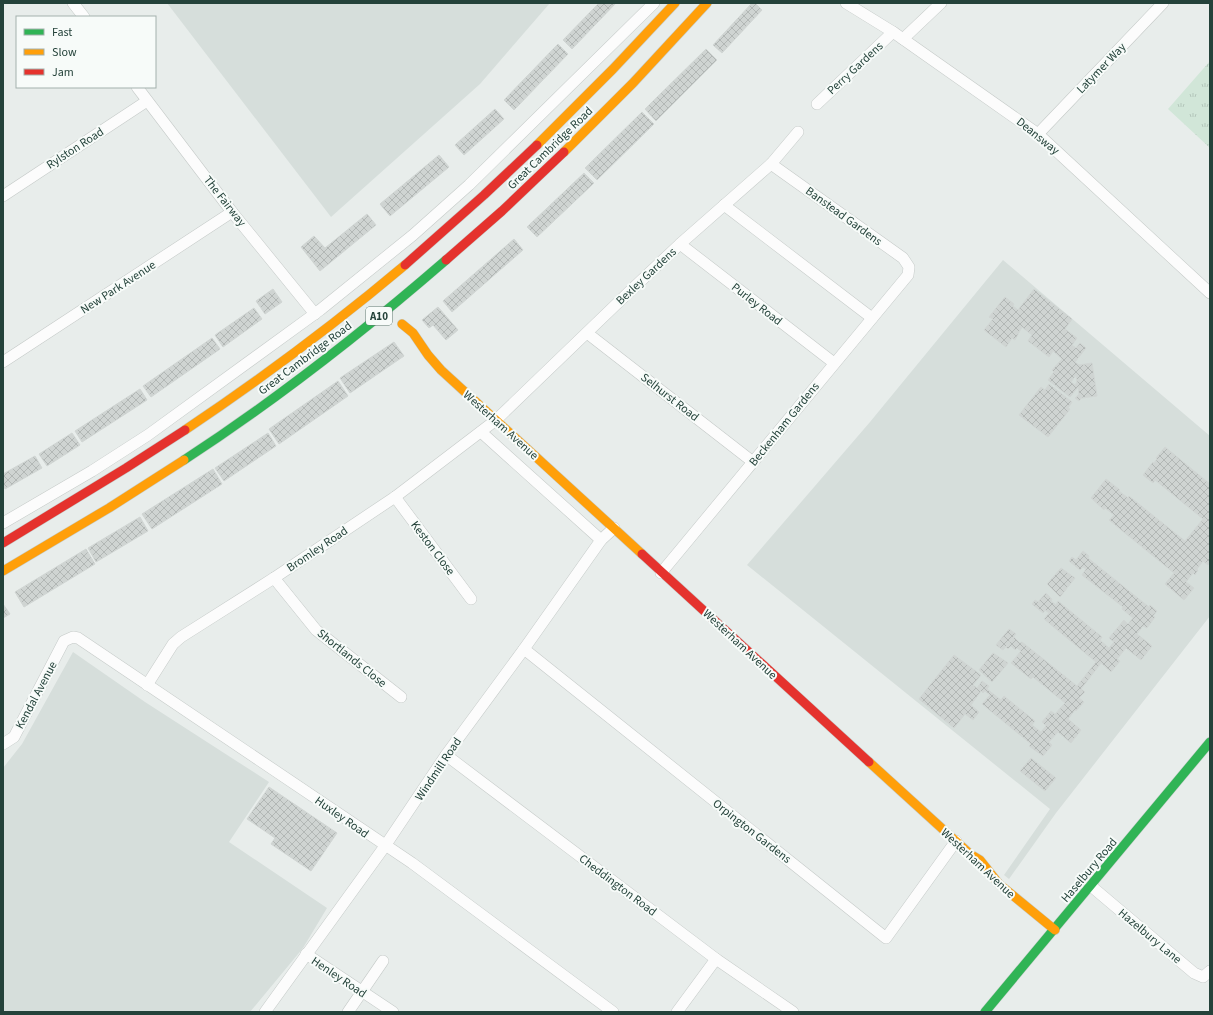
<svg xmlns="http://www.w3.org/2000/svg" width="1213" height="1015" font-family="'Source Sans 3',sans-serif">
<style>
.built{fill:#d6dedb}
.park{fill:url(#park-tufts)}
.building{fill:url(#building-cross-hatch);stroke:#d1d6d4;fill-rule:evenodd}
.lines{fill:none;stroke-linecap:round;stroke-linejoin:round}
.street-casing{stroke:#c5cac8;stroke-width:12}
.fast-casing{stroke:#c3cbc8;stroke-width:10}
.slow-casing{stroke:#c3cbc8;stroke-width:10}
.jam-casing{stroke:#c3cbc8;stroke-width:10}
.street{stroke:#fcfcfc;stroke-width:11}
.fast{stroke:#30b455;stroke-width:9}
.slow{stroke:#ff9f0a;stroke-width:9}
.jam{stroke:#e5322d;stroke-width:9}
.labels{text-anchor:middle;stroke-width:4;stroke-linejoin:round;paint-order:stroke}
.shield{fill:#f7fbf9;stroke:#637a73;stroke-width:1}
.shield-label{font-size:11px;font-weight:bold;fill:#24423a}
.street-label{font-size:12px;fill:#24423a;stroke:#f7fbf9}
</style>
<defs>
<pattern id="park-tufts" width="24" height="20" patternUnits="userSpaceOnUse"><rect width="24" height="20" fill="#d1e6d8"/><path d="M3 7l-1-3M5 7V3M7 7l1-3M15 17l-1-3M17 17v-4M19 17l1-3" fill="none" stroke="#b3c6ba"/></pattern>
<pattern id="building-cross-hatch" width="8" height="8" patternUnits="userSpaceOnUse"><rect width="8" height="8" fill="#cfd4d2"/><path d="M0 0l8 8M0 8l8-8" fill="none" stroke="#b2b7b5"/></pattern>
</defs>
<rect width="100%" height="100%" fill="#e8edeb"/>
<g class="built">
<path d="M167,3H550L480,84L331,217Z"/>
<path d="M1003,260L1210,436V616L1056,813L1009,879L1004,875L1050,809L747,565L870,422Z"/>
<path d="M73,652L145,702L269,782L229,842L327,908L303,948L250,1012H3V768L22,744Z"/>
</g>
<path class="park" d="M1210,61V148L1168,109Z"/>
<g class="building">
<path d="M599,3H616L572,49L563,40Z"/>
<path d="M752,3H755L762,10L722,53L713,45Z"/>
<path d="M558,44L568,54L514,110L504,100Z"/>
<path d="M706,49L717,60L656,121L645,109Z"/>
<path d="M495,109L504,119L464,155L455,145Z"/>
<path d="M642,112L654,124L597,180L585,168Z"/>
<path d="M439,155L449,167L390,216L380,204Z"/>
<path d="M584,173L594,183L537,237L527,227Z"/>
<path d="M367,214L376,225L320,271L301,247L314,236L325,248Z"/>
<path d="M514,239L523,250L452,312L443,301Z"/>
<path d="M273,289L282,302L265,314L256,301Z"/>
<path d="M1034,289L1072,319L1065,329L1077,338L1072,345L1076,348L1080,343L1086,348L1075,362L1079,365L1092,363L1097,396L1082,398L1079,401L1075,398L1079,394L1078,387L1070,397L1048,380L1054,372L1052,370L1062,359L1053,351L1049,357L1028,341L1032,335L1022,327L1015,340L1012,338L1006,347L984,330L993,319L989,317L1005,297L1014,304L1013,306L1018,310ZM1076,375L1077,382L1075,385L1071,382Z"/>
<path d="M438,307L458,330L446,340L433,325L429,328L422,320Z"/>
<path d="M254,308L262,319L223,347L215,335Z"/>
<path d="M212,338L220,349L151,397L143,386Z"/>
<path d="M394,342L404,356L350,393L340,378Z"/>
<path d="M338,381L348,396L279,444L269,429Z"/>
<path d="M1049,384L1072,402L1068,408L1070,409L1048,437L1019,415L1041,387L1045,390Z"/>
<path d="M140,389L147,400L82,442L75,431Z"/>
<path d="M72,433L80,445L47,466L39,454Z"/>
<path d="M268,433L276,446L224,481L215,468Z"/>
<path d="M1165,447L1210,484V563L1208,565L1203,561L1197,569L1198,570L1195,575L1193,573L1186,582L1194,588L1184,600L1165,584L1174,573L1109,520L1114,515L1105,508L1104,510L1091,498L1106,479L1120,490L1119,491L1128,498L1129,496L1185,541L1203,519L1155,480L1153,483L1143,475L1153,462L1154,463L1157,459L1156,458Z"/>
<path d="M35,456L42,468L5,489L3,484V474Z"/>
<path d="M213,469L222,484L152,529L142,514Z"/>
<path d="M140,517L148,531L96,562L88,548Z"/>
<path d="M86,549L95,564L24,607L15,592Z"/>
<path d="M1083,551L1089,556L1088,558L1149,607L1150,605L1157,611L1153,616L1155,617L1147,628L1143,626L1137,634L1152,646L1141,660L1126,648L1117,659L1120,661L1111,672L1101,663L1081,689L1085,692L1079,698L1084,702L1076,711L1075,710L1068,719L1081,730L1071,743L1058,732L1049,742L1052,745L1043,756L1029,746L1031,744L982,704L990,695L985,691L983,693L981,691L971,705L979,712L973,720L965,714L954,728L919,699L954,655L981,675L973,685L977,688L982,681L989,686L987,689L1001,700L1004,696L1035,721L1032,725L1041,732L1046,726L1042,722L1051,711L1055,714L1065,703L1033,677L1031,679L1011,663L1021,651L1017,648L1015,650L1011,646L1008,649L1006,647L1014,637L1020,643L1022,642L1077,686L1096,662L1044,619L1049,613L1045,610L1043,613L1032,604L1035,600L1038,602L1046,593L1052,599L1051,601L1056,605L1058,601L1102,637L1100,640L1109,648L1114,642L1109,638L1124,620L1128,624L1133,618L1122,609L1123,607L1082,575L1086,569L1083,567L1080,570L1069,561L1072,557L1076,560Z"/>
<path d="M1061,568L1075,578L1060,597L1047,584Z"/>
<path d="M3,604L10,614L3,618Z"/>
<path d="M1009,629L1016,634L1003,650L996,645Z"/>
<path d="M993,653L1008,663L992,682L979,670Z"/>
<path d="M1031,758L1056,778L1045,791L1020,771Z"/>
<path d="M269,787L337,833L311,871L271,844L275,838L247,819Z"/>
</g>
<g class="lines">
<defs>
<g id="street">
<path d="M73,3L84,17"/>
<path d="M846,3L893,32L1038,134L1210,293"/>
<path d="M903,39L941,3"/>
<path d="M137,87L232,212L315,314"/>
<path d="M817,104L893,32"/>
<path d="M1038,134L1163,3"/>
<path d="M3,196L147,101"/>
<path d="M724,205L872,318"/>
<path d="M680,244L834,363"/>
<path d="M587,333L753,462"/>
<path d="M3,362L232,212"/>
<path d="M481,432L601,540"/>
<path d="M395,497L471,599"/>
<path d="M3,523L92,471L148,435L320,310L413,235L469,185L654,3"/>
<path d="M661,573L908,275L909,267L903,258L771,164"/>
<path d="M274,578L316,630L401,697"/>
<path d="M524,649L886,938L956,841"/>
<path d="M147,685L173,644L181,637L274,578L395,497L496,420L628,293L680,244L771,164L798,132"/>
<path d="M3,744L14,737L64,641L73,637L78,638L412,863L613,1012"/>
<path d="M446,755L716,959L793,1012"/>
<path d="M1091,886L1194,973L1203,977L1210,971"/>
<path d="M306,954L393,1012"/>
<path d="M265,1012L385,846L446,755L524,649L601,540L614,528"/>
<path d="M348,1012L383,961"/>
<path d="M677,1012L716,959"/>
</g>
<g id="fast">
<path d="M184,460C276,400 363,332 446,260"/>
<path d="M985,1012L1210,742"/>
</g>
<g id="slow">
<path d="M537,145L613,69L675,3"/>
<path d="M564,152L633,83L707,3"/>
<path d="M402,324L413,333L428,355L441,370L642,554"/>
<path d="M185,430C261,379 335,324 405,265"/>
<path d="M3,571L109,508L184,460"/>
<path d="M869,762L970,854L980,860L999,884L1055,930"/>
</g>
<g id="jam">
<path d="M446,260L502,211L564,152"/>
<path d="M405,265L484,195L537,145"/>
<path d="M3,543L126,468L185,430"/>
<path d="M642,554L869,762"/>
</g>
</defs>
<use href="#street" class="street-casing"/>
<use href="#fast" class="fast-casing"/>
<use href="#slow" class="slow-casing"/>
<use href="#jam" class="jam-casing"/>
<use href="#street" class="street"/>
<use href="#fast" class="fast"/>
<use href="#slow" class="slow"/>
<use href="#jam" class="jam"/>
</g>
<g class="labels">
<rect class="shield" x="366" y="307" width="26" height="18" rx="3"/>
<g class="shield-label">
<text x="379" y="320">A10</text>
</g>
<g class="street-label">
<text transform="translate(855 68) rotate(-43)" y="4">Perry Gardens</text>
<text transform="translate(1101 68) rotate(-46)" y="4">Latymer Way</text>
<text transform="translate(1038 136) rotate(39)" y="4">Deansway</text>
<text transform="translate(75 148) rotate(-33)" y="4">Rylston Road</text>
<text transform="translate(550 148) rotate(-44)" y="4">Great Cambridge Road</text>
<text transform="translate(225 201) rotate(52)" y="4">The Fairway</text>
<text transform="translate(844 216) rotate(36)" y="4">Banstead Gardens</text>
<text transform="translate(646 276) rotate(-43)" y="4">Bexley Gardens</text>
<text transform="translate(118 287) rotate(-33)" y="4">New Park Avenue</text>
<text transform="translate(757 304) rotate(38)" y="4">Purley Road</text>
<text transform="translate(305 358) rotate(-37)" y="4">Great Cambridge Road</text>
<text transform="translate(670 397) rotate(38)" y="4">Selhurst Road</text>
<text transform="translate(784 424) rotate(-51)" y="4">Beckenham Gardens</text>
<text transform="translate(501 425) rotate(42)" y="4">Westerham Avenue</text>
<text transform="translate(433 548) rotate(53)" y="4">Keston Close</text>
<text transform="translate(317 549) rotate(-34)" y="4">Bromley Road</text>
<text transform="translate(740 644) rotate(43)" y="4">Westerham Avenue</text>
<text transform="translate(352 658) rotate(39)" y="4">Shortlands Close</text>
<text transform="translate(36 695) rotate(-62)" y="4">Kendal Avenue</text>
<text transform="translate(438 769) rotate(-56)" y="4">Windmill Road</text>
<text transform="translate(342 817) rotate(35)" y="4">Huxley Road</text>
<text transform="translate(752 831) rotate(38)" y="4">Orpington Gardens</text>
<text transform="translate(978 863) rotate(43)" y="4">Westerham Avenue</text>
<text transform="translate(1089 870) rotate(-50)" y="4">Haselbury Road</text>
<text transform="translate(618 885) rotate(37)" y="4">Cheddington Road</text>
<text transform="translate(1150 936) rotate(40)" y="4">Hazelbury Lane</text>
<text transform="translate(339 977) rotate(34)" y="4">Henley Road</text>
</g>
</g>
<rect width="1213" height="1015" fill="none" stroke="#24423a" stroke-width="8"/>
<rect x="16" y="16" width="140" height="72" fill="#f7fbf9" stroke="#a3b1ad"/>
<rect x="24" y="29" width="20" height="6" fill="#30b455" stroke="#a3b1ad"/>
<text x="52" y="36" font-size="12" fill="#24423a">Fast</text>
<rect x="24" y="49" width="20" height="6" fill="#ff9f0a" stroke="#a3b1ad"/>
<text x="52" y="56" font-size="12" fill="#24423a">Slow</text>
<rect x="24" y="69" width="20" height="6" fill="#e5322d" stroke="#a3b1ad"/>
<text x="52" y="76" font-size="12" fill="#24423a">Jam</text>
</svg>
